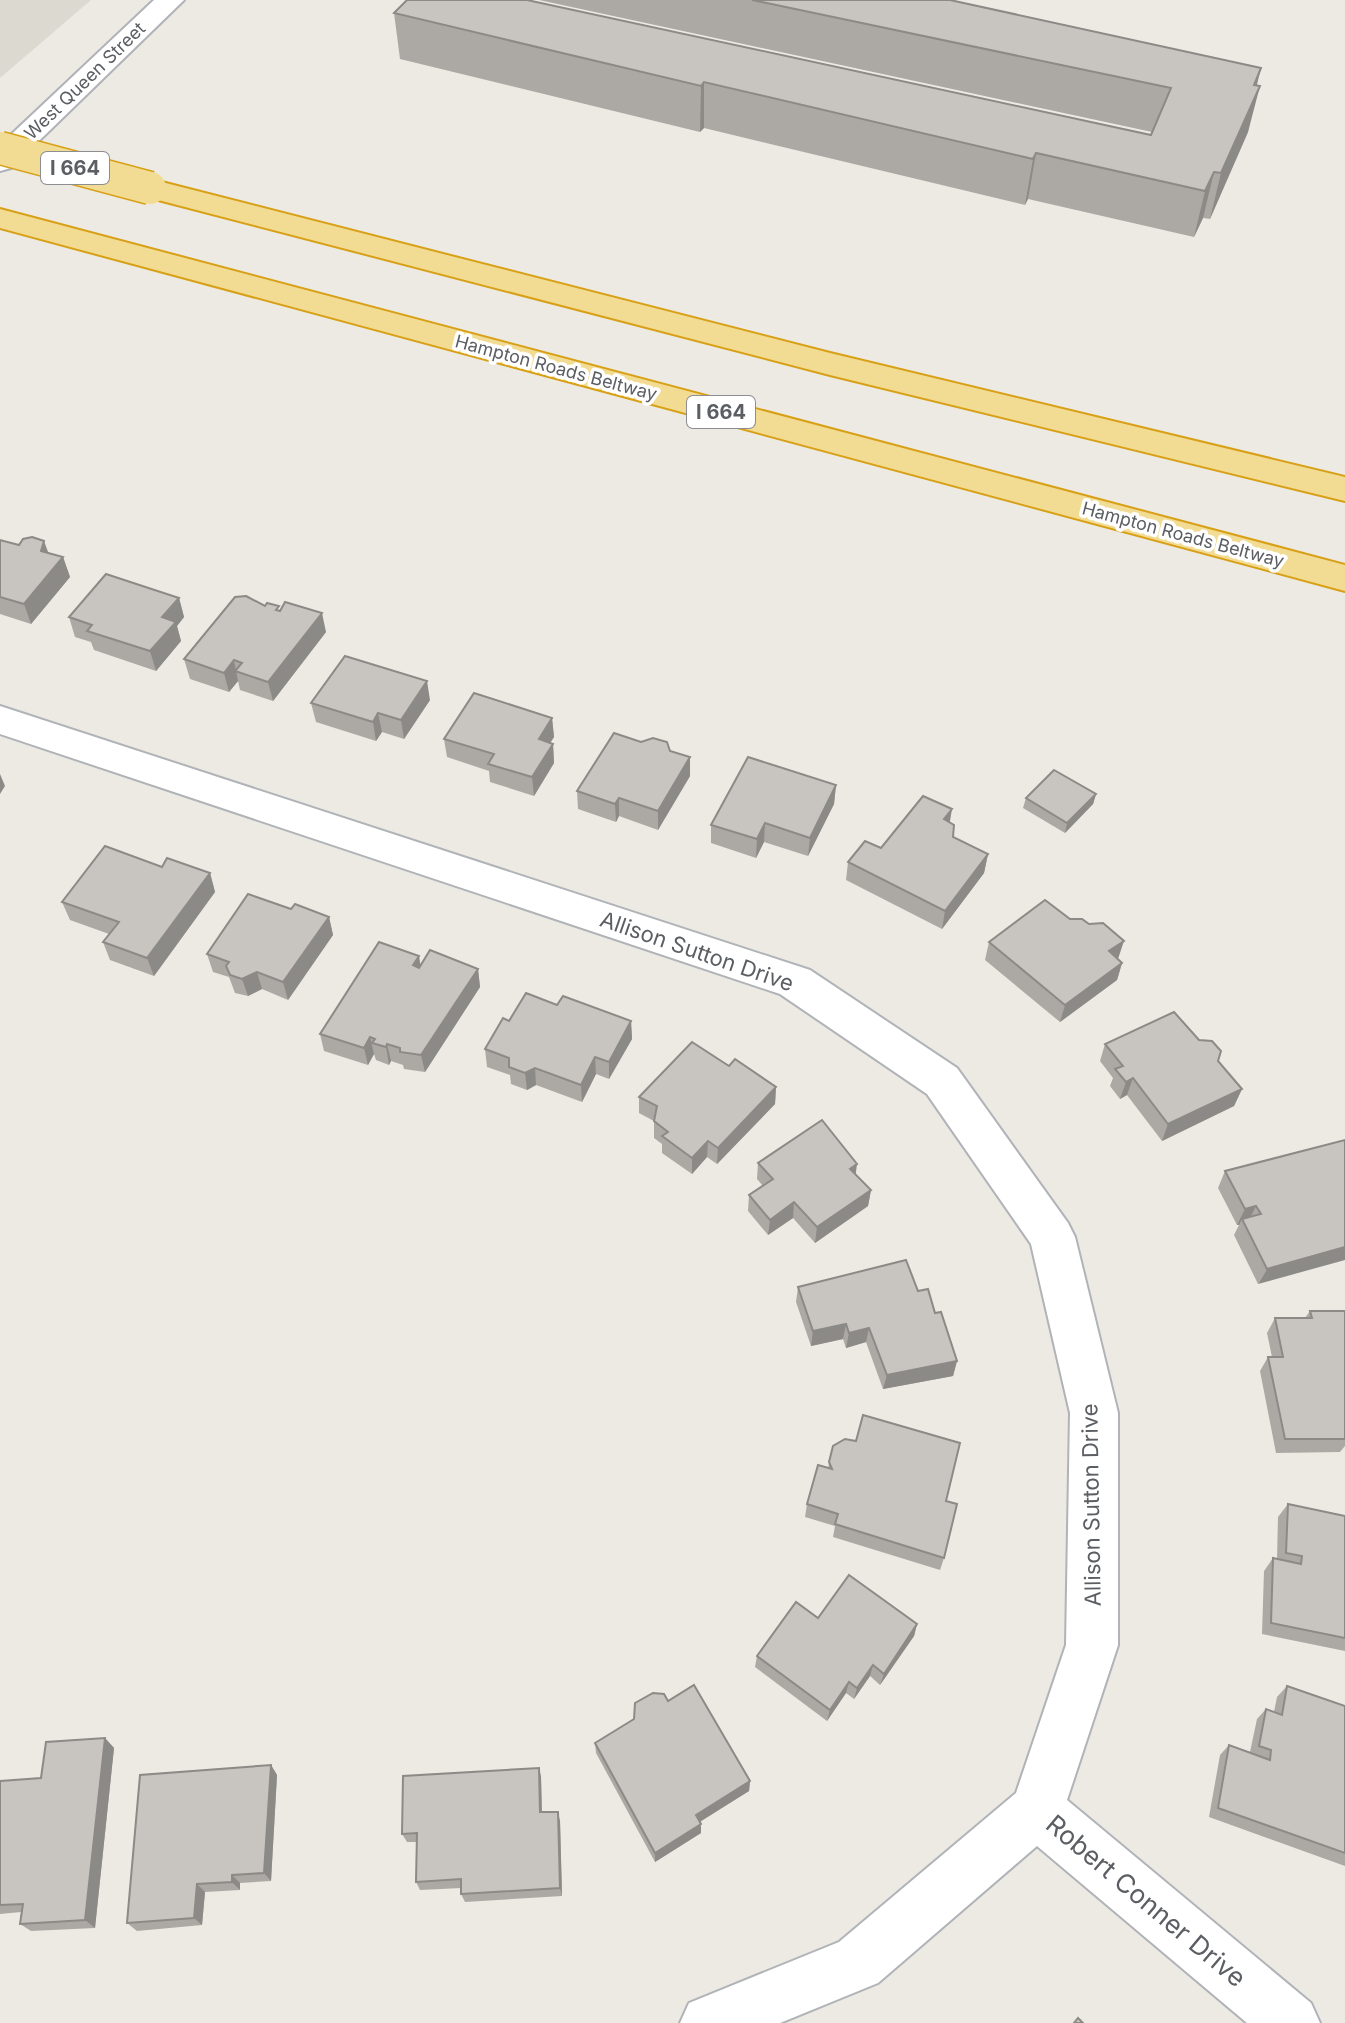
<svg xmlns="http://www.w3.org/2000/svg" width="1345" height="2023" font-family="Inter,sans-serif">
<style>
.education{fill:#dcd9d1}
.lines{fill:none;stroke-linecap:round;stroke-linejoin:round}
.street-casing{stroke:#b0b3b7;stroke-width:4}
.secondary-casing{stroke:#afb2b7;stroke-width:4}
.highway-casing{stroke:#d8a017;stroke-width:4}
.street{fill:#fff;fill-rule:evenodd}
.secondary{fill:#fff;fill-rule:evenodd}
.highway{fill:#f2dc94;fill-rule:evenodd}
.highway-bridge-casing{stroke:#d8a017;stroke-width:35;stroke-linecap:butt}
.highway-bridge{stroke:#f2dc94;stroke-width:32}
.wall{fill:#aca9a5}
.shaded-wall{fill:#8c8a86}
.building{fill:#c8c5c0;stroke:#8c8a86;stroke-width:2}
.labels{text-anchor:middle;stroke-width:7;stroke-linejoin:round;paint-order:stroke}
.far-street-label{font-size:18px;fill:#5b5e62;stroke:#fff}
.shield{fill:#fff;stroke:#8c8e91;stroke-width:2}
.shield-label{font-size:20px;font-weight:bold;fill:#5b5e62}
.street-label{font-size:22px;fill:#5b5e62;stroke:#fff}
.near-street-label{font-size:26px;fill:#5b5e62;stroke:#fff}
</style>
<rect width="100%" height="100%" fill="#eceae3"/>
<path class="education" d="M0,0H91L0,78Z"/>
<g class="lines">
<defs>
<path id="street" d="M0,706L810,970L957,1068L1068,1223L1075,1237L1118,1413V1645L1067,1800L1311,2003L1320,2023H1247L1037,1846L878,1983L780,2023H680L689,2003L839,1942L1016,1793L1066,1645L1070,1413L1031,1244L927,1094L780,994L0,734Z"/>
<path id="secondary" d="M154,0H184L11,168L0,171V145Z"/>
<g id="highway">
<path d="M150,179L830,353L1345,477V501L830,375L139,195L135,188L139,181Z"/>
<path d="M0,209L1345,565V591L0,228Z"/>
</g>
</defs>
<use href="#street" class="street-casing"/>
<use href="#secondary" class="secondary-casing"/>
<use href="#highway" class="highway-casing"/>
<use href="#street" class="street"/>
<use href="#secondary" class="secondary"/>
<use href="#highway" class="highway"/>
<defs>
<path id="highway-bridge" d="M0,148L150,188"/>
</defs>
<use href="#highway-bridge" class="highway-bridge-casing"/>
<use href="#highway-bridge" class="highway-bridge"/>
</g>
<g class="wall">
<path d="M539,0H928L1257,86L1248,132L1210,219L1203,218L1194,237L1028,199L1025,205L704,128L700,132L400,59L394,13L1151,135L1152,132Z"/>
<path d="M0,540L63,557L70,577L31,624L0,614Z"/>
<path d="M179,598L184,617L177,626L181,641L156,671L94,650L91,642L75,637L69,617Z"/>
<path d="M280,611L326,632L273,701L240,690L238,681L229,692L190,679L184,659Z"/>
<path d="M430,700L404,739L382,732L376,741L316,722L311,703Z"/>
<path d="M552,718L554,737L550,743L553,744L554,763L534,796L490,782L489,771L447,757L444,739Z"/>
<path d="M670,751L690,776L658,830L619,816L616,822L578,809L577,791Z"/>
<path d="M836,785L834,804L808,856L764,842L756,858L711,843V825Z"/>
<path d="M1096,794L1093,804L1065,833L1023,808L1026,798Z"/>
<path d="M950,822L953,837L988,854L984,873L942,929L846,880L848,862Z"/>
<path d="M162,867L210,873L215,892L154,976L110,960L103,942L109,934L70,920L62,902Z"/>
<path d="M291,909L329,917L333,935L288,1000L262,989L248,996L235,993L229,977L213,972L207,954Z"/>
<path d="M989,942L1118,959L1122,963L1117,980L1060,1022L985,960Z"/>
<path d="M421,964L478,969L480,987L425,1072L404,1069L403,1065L391,1061L389,1065L376,1060L374,1054L368,1065L324,1051L320,1034Z"/>
<path d="M557,1005L631,1021L632,1039L609,1079L596,1074L582,1102L536,1085L527,1090L511,1084L510,1075L487,1067L485,1049L509,1021Z"/>
<path d="M1105,1044L1218,1061L1242,1089L1234,1106L1162,1141L1127,1095L1120,1099L1110,1086L1113,1078L1100,1061Z"/>
<path d="M729,1066L776,1087L775,1104L717,1164L707,1157L692,1174L662,1153V1144L654,1138V1121L639,1113V1097Z"/>
<path d="M1345,1140L1258,1284L1234,1235L1239,1225H1237L1218,1188L1225,1171Z"/>
<path d="M758,1163L856,1174L871,1190L868,1206L815,1243L793,1218L768,1235L748,1211L749,1195L763,1186L757,1179Z"/>
<path d="M798,1287L918,1291L935,1313L957,1361L953,1376L883,1389L866,1342L846,1348L843,1339L811,1346L796,1302Z"/>
<path d="M1310,1311H1345V1446L1340,1452L1276,1453L1260,1371L1268,1357H1272L1267,1333L1275,1318H1305Z"/>
<path d="M833,1446L946,1501L944,1558L940,1570L833,1537L835,1526L805,1517L807,1504L828,1468Z"/>
<path d="M1288,1504L1345,1516V1651L1262,1634L1264,1571L1273,1558L1277,1559L1278,1517Z"/>
<path d="M818,1618L917,1624L914,1636L880,1685L870,1676L854,1699L846,1693L827,1721L755,1667L757,1656Z"/>
<path d="M1287,1686L1345,1706V1866L1209,1817L1220,1755L1229,1745L1250,1752L1257,1719L1266,1709L1274,1712L1277,1697Z"/>
<path d="M668,1701L750,1781L749,1791L700,1822L701,1824V1833L655,1862L596,1753L595,1743Z"/>
<path d="M105,1738L114,1748L95,1928L31,1931L20,1924L21,1912L0,1914V1781L41,1778Z"/>
<path d="M271,1765L277,1775L271,1881L240,1883V1890L205,1892L202,1925L137,1931L127,1923Z"/>
<path d="M539,1768L541,1777L542,1812L560,1821L562,1896L465,1902L461,1894V1888L420,1890L416,1882L417,1842H407L402,1834Z"/>
</g>
<g class="shaded-wall">
<path d="M1261,68L1252,105L1260,86L1248,132L1210,219L1221,173Z"/>
<path d="M704,82V128L700,132L701,86Z"/>
<path d="M1036,153L1028,199L1025,205L1033,159Z"/>
<path d="M1214,172L1203,218L1194,237L1205,191Z"/>
<path d="M44,541L51,560L41,551Z"/>
<path d="M63,557L70,577L31,624L24,604Z"/>
<path d="M179,598L184,617L177,626L181,641L156,671L150,651L162,617Z"/>
<path d="M322,613L326,632L273,701L268,682Z"/>
<path d="M234,660L238,681L229,692L224,673Z"/>
<path d="M427,681L430,700L404,739L401,720Z"/>
<path d="M378,713L382,732L376,741L373,722Z"/>
<path d="M552,718L554,737L540,758L539,739Z"/>
<path d="M553,744L554,763L534,796L532,777Z"/>
<path d="M690,757V776L658,830V811Z"/>
<path d="M0,774L5,786L0,794Z"/>
<path d="M836,785L834,804L808,856L810,838Z"/>
<path d="M1096,794L1093,804L1065,833L1067,823Z"/>
<path d="M619,798V816L616,822L615,804Z"/>
<path d="M952,809L949,827L944,819Z"/>
<path d="M765,823L764,842L756,858L757,839Z"/>
<path d="M988,854L984,873L942,929L945,911Z"/>
<path d="M210,873L215,892L154,976L147,958Z"/>
<path d="M329,917L333,935L288,1000L283,982Z"/>
<path d="M1124,941L1118,959L1109,951Z"/>
<path d="M419,956L422,974L413,965Z"/>
<path d="M1122,963L1117,980L1060,1022L1065,1005Z"/>
<path d="M478,969L480,987L425,1072L421,1055Z"/>
<path d="M257,972L262,989L248,996L242,979Z"/>
<path d="M631,1021L632,1039L609,1079V1062Z"/>
<path d="M370,1037L374,1054L368,1065L364,1048Z"/>
<path d="M387,1044L391,1061L389,1065L386,1047Z"/>
<path d="M595,1057L596,1074L582,1102L581,1085Z"/>
<path d="M535,1068L536,1085L527,1090L525,1073Z"/>
<path d="M1133,1078L1127,1095L1120,1099L1126,1082Z"/>
<path d="M776,1087L775,1104L717,1164L718,1148Z"/>
<path d="M1242,1089L1234,1106L1162,1141L1168,1124Z"/>
<path d="M708,1141L707,1157L692,1174V1158Z"/>
<path d="M857,1164L855,1180L850,1169Z"/>
<path d="M871,1190L868,1206L815,1243L817,1227Z"/>
<path d="M794,1202L793,1218L768,1235L770,1220Z"/>
<path d="M1256,1206L1248,1222L1242,1219L1239,1225H1237L1245,1209Z"/>
<path d="M1345,1247V1260L1258,1284L1267,1269Z"/>
<path d="M846,1324L843,1339L811,1346L813,1331Z"/>
<path d="M869,1328L866,1342L846,1348L849,1333Z"/>
<path d="M957,1361L953,1376L883,1389L887,1375Z"/>
<path d="M917,1624L914,1636L880,1685L884,1674Z"/>
<path d="M873,1665L870,1676L854,1699L857,1688Z"/>
<path d="M849,1682L846,1693L827,1721L830,1710Z"/>
<path d="M105,1738L114,1748L95,1928L85,1920Z"/>
<path d="M271,1765L277,1775L271,1881L264,1873Z"/>
<path d="M539,1768L541,1777L542,1821L540,1812Z"/>
<path d="M750,1781L749,1791L696,1824V1815Z"/>
<path d="M558,1812L560,1821L562,1896L560,1888Z"/>
<path d="M701,1824V1833L655,1862V1853Z"/>
<path d="M232,1875L240,1883V1890L232,1882Z"/>
<path d="M197,1884L205,1892L202,1925L194,1918Z"/>
</g>
<g class="building">
<path d="M407,0H527L1151,135L1171,88L752,0H950L1261,68L1254,85L1260,86L1221,173L1214,172L1205,191L1036,153L1033,159L704,82L701,86L394,13Z"/>
<path d="M32,537L44,541L41,551L63,557L24,604L0,597V540L19,545L23,539Z"/>
<path d="M106,574L179,598L162,617L176,622L150,651L87,631L92,625L69,617Z"/>
<path d="M246,596L265,606L267,603L279,606L276,610L280,611L285,602L322,613L268,682L235,671L242,663L234,660L224,673L184,659L235,597Z"/>
<path d="M345,656L427,681L401,720L378,713L373,722L311,703Z"/>
<path d="M474,693L552,718L539,739L553,744L532,777L488,764L494,754L444,739Z"/>
<path d="M614,733L641,742L653,738L667,742L670,751L690,757L658,811L619,798L615,804L577,791Z"/>
<path d="M748,757L836,785L810,838L765,823L757,839L711,825Z"/>
<path d="M1054,770L1096,794L1067,823L1026,798Z"/>
<path d="M923,796L952,809L944,819L954,825L953,837L988,854L945,911L848,862L865,841L881,848Z"/>
<path d="M105,846L162,867L167,858L210,873L147,958L103,942L119,922L62,902Z"/>
<path d="M248,894L291,909L295,904L329,917L283,982L257,972L242,979L230,975L226,966L229,962L207,954Z"/>
<path d="M1045,900L1070,919H1082L1089,924L1103,923L1124,941L1109,951L1122,963L1065,1005L989,942Z"/>
<path d="M379,942L419,956L413,965L419,968L430,950L478,969L421,1055L400,1052V1048L387,1044L386,1047L372,1043L375,1039L370,1037L364,1048L320,1034Z"/>
<path d="M526,993L557,1005L563,996L631,1021L609,1062L595,1057L581,1085L535,1068L525,1073L509,1067V1058L485,1049L503,1018L509,1021Z"/>
<path d="M1174,1012L1199,1040L1212,1041L1221,1051L1218,1061L1242,1089L1168,1124L1133,1078L1126,1082L1115,1069L1123,1066L1105,1044Z"/>
<path d="M692,1042L729,1066L735,1059L776,1087L718,1148L708,1141L692,1158L662,1136L668,1132L654,1121L657,1106L639,1097Z"/>
<path d="M822,1120L857,1164L850,1169L871,1190L817,1227L794,1202L770,1220L749,1195L773,1179L758,1163Z"/>
<path d="M1345,1140V1247L1267,1269L1242,1219L1261,1214L1256,1206L1245,1209L1225,1171Z"/>
<path d="M906,1260L918,1291L928,1289L935,1313L941,1312L957,1361L887,1375L869,1328L849,1333L846,1324L813,1331L798,1287Z"/>
<path d="M1310,1311H1345V1439H1285L1268,1357H1283L1275,1318H1312Z"/>
<path d="M863,1415L960,1443L946,1501L957,1504L944,1558L835,1524L838,1514L807,1504L818,1465L832,1469L829,1462L833,1446L845,1439L856,1441Z"/>
<path d="M1288,1504L1345,1516V1638L1271,1623L1273,1558L1301,1564L1302,1556L1286,1553Z"/>
<path d="M849,1575L917,1624L884,1674L873,1665L857,1688L849,1682L830,1710L757,1656L796,1602L818,1618Z"/>
<path d="M694,1685L750,1781L696,1815L701,1824L655,1853L595,1743L634,1719L635,1703L653,1693L664,1694L668,1701Z"/>
<path d="M1287,1686L1345,1706V1853L1218,1808L1229,1745L1270,1760L1271,1750L1259,1746L1266,1709L1282,1715Z"/>
<path d="M105,1738L85,1920L20,1924L23,1904L0,1905V1781L41,1778L46,1742Z"/>
<path d="M271,1765L264,1873L232,1875V1882L197,1884L194,1918L127,1923L140,1775Z"/>
<path d="M539,1768L540,1812H558L560,1888L461,1894V1879L416,1882L417,1833L402,1834L403,1776Z"/>
<path d="M1078,2018L1083,2023H1074Z"/>
</g>
<g class="labels">
<g class="far-street-label">
<text transform="translate(85 81) rotate(-44)" y="6">West Queen Street</text>
<text transform="translate(556 368) rotate(15)" y="6">Hampton Roads Beltway</text>
<text transform="translate(1183 535) rotate(15)" y="6">Hampton Roads Beltway</text>
</g>
<g class="shield">
<rect x="41" y="152" width="68" height="32" rx="6"/>
<rect x="687" y="396" width="68" height="32" rx="6"/>
</g>
<g class="shield-label">
<text x="75" y="175">I 664</text>
<text x="721" y="419">I 664</text>
</g>
<g class="street-label">
<text transform="translate(697 951) rotate(19)" y="8">Allison Sutton Drive</text>
<text transform="translate(1091 1505) rotate(-91)" y="8">Allison Sutton Drive</text>
</g>
<g class="near-street-label">
<text transform="translate(1146 1901) rotate(40)" y="9">Robert Conner Drive</text>
</g>
</g>
</svg>
